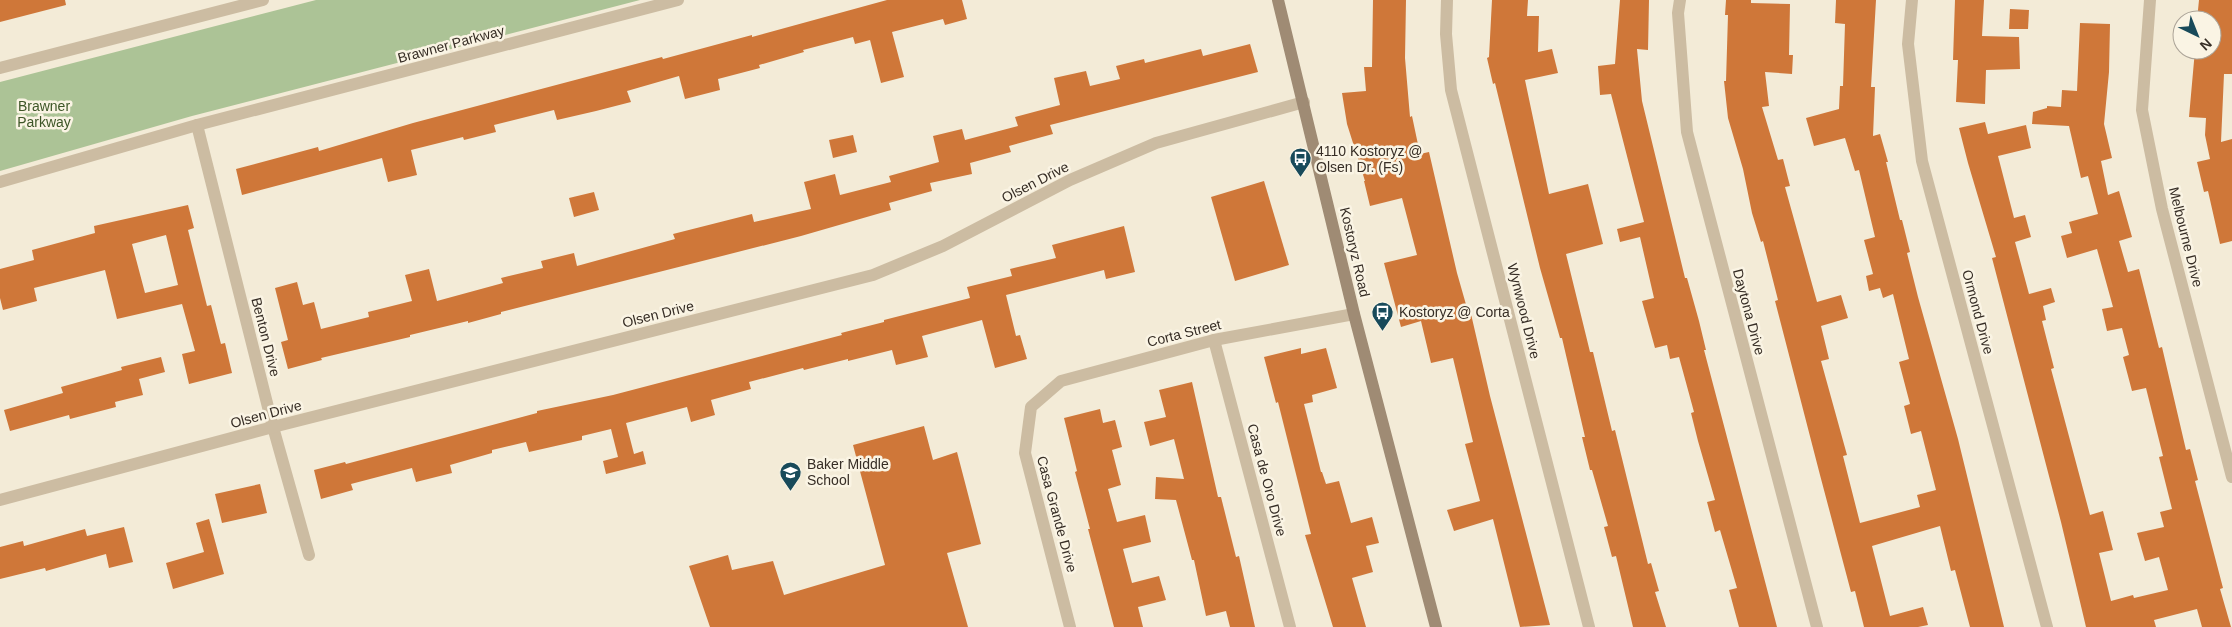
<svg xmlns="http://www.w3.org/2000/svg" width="2232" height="627" font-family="Arial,sans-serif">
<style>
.green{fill:#acc396}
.building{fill:#cf7739;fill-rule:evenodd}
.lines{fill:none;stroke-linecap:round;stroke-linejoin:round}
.minor{stroke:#ccbca2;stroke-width:12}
.tertiary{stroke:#ccbca2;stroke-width:12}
.secondary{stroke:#9f8b74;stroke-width:12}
.labels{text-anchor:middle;stroke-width:5;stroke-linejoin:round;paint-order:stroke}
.street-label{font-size:14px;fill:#362d25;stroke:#faf4e4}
.park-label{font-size:14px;fill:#3d5627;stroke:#faf4e4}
.poi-label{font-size:14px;fill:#362d25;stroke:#faf4e4;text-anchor:start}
</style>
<rect width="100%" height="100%" fill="#f3ebd7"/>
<path class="green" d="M316,0H640L192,116L0,171V82Z"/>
<g class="building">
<path d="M0,0H65L66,5L0,22Z"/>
<path d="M887,0H962L967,19L945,25L943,19L892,32L904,77L881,83L870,40L855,44L853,37L803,50L804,52L759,65L760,68L718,79L720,90L685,99L679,76L627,91L631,102L596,111L557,120L554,110L494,125L496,132L464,140L463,137L411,150L417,175L388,182L382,158L242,195L236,169L318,147L319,151L413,123L662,57L663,59L752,35V37Z"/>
<path d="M1373,0H1406L1405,58L1410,117L1412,116L1420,154L1429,152L1457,273L1469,315L1471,314L1490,396L1550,625L1520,627L1493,519L1454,531L1447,510L1480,501L1465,444L1473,442L1453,358L1431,363L1421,321L1401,327L1384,263L1417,255L1402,198L1370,206L1364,181H1365L1347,124L1342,93L1366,91L1364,67H1372Z"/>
<path d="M1492,0H1528L1527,16H1539L1538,52L1552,49L1558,73L1525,80L1549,194L1588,184L1603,244L1566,254L1590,352H1593L1612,431L1615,430L1648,564L1651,563L1659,591L1655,592L1666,627H1633L1616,556L1612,557L1604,527L1608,526L1592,470H1590L1582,437H1585L1562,338H1560L1540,268L1495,83L1493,84L1487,58L1489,57Z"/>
<path d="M1620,0H1649L1648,50L1637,49L1642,101L1685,278H1687L1699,321L1706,350H1704L1777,627H1739L1729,590L1737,588L1720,530L1715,532L1707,502L1715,500L1698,441L1691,413L1694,412L1679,357L1670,359L1667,345L1655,348L1642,301L1654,298L1640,237L1620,242L1617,229L1644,222L1611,94L1600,95L1598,66L1615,64Z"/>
<path d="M1726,0H1751V3L1790,4L1789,55H1793L1792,74L1765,72L1769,106L1762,107L1778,160L1783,159L1790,186L1785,187L1817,302L1841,295L1848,318L1821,326L1829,359L1821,361L1847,455L1843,456L1860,523L1920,507L1917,495L1936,490L1921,431L1911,434L1904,406L1910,404L1899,362L1909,359L1893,294L1883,298L1880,288L1869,291L1866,276L1873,274L1864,240L1875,237L1859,170L1855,171L1845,138L1814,146L1806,118L1839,109L1840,86H1843L1845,24L1835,23L1836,0H1876L1871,87H1875L1873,136L1880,134L1888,162H1886L1900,220H1902L1910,252L1907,253L1918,297L1958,439L2004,627H1970L1955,570L1951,571L1940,526L1872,546L1890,616L1923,607L1928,625L1918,627H1864L1855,591L1851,592L1820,475L1775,301L1778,300L1763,241L1761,242L1752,213L1743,169L1728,118L1724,81H1726L1728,15H1725Z"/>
<path d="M1955,0H1984L1982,36L2019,37L2020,69L1986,70L1985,104L1956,102L1958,60H1953Z"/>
<path d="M2199,0H2232V74H2224L2221,142L2232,139V241L2220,244L2208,191L2204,192L2197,162L2210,159L2205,135L2206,118L2189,117L2195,50H2212V20H2197Z"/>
<path d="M2010,9L2029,10L2028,29H2009Z"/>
<path d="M2080,23L2110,24L2109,72L2104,124L2112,158L2101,161L2108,195L2119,191L2132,237L2119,241L2128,272L2139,269L2159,348L2162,347L2186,450L2190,449L2198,480L2195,481L2223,588L2220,589L2231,627H2202L2197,609L2154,620L2156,627H2086L2061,522L1992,258L1996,257L1968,163L1959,128L1985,122L1988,134L2026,125L2031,148L1998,156L2014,218L2025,215L2031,237L2015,242L2029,294L2051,288L2055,302L2043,306L2046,320L2042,321L2054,368L2051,369L2090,515L2103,511L2113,550L2099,553L2111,601L2133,595L2134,598L2168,590L2159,557L2145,561L2137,533L2164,527L2160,512L2172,509L2159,457L2163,456L2146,388L2132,391L2123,357L2129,355L2122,328L2107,331L2102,309L2113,307L2097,249L2067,258L2061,236L2072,233L2069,222L2098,214L2088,176L2081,178L2069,126L2032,124L2033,112L2047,108V106L2061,107L2062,90L2077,91Z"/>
<path d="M1250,44L1258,72L1050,125L1053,134L1009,146L1011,152L970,163L972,174L930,183L932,191L889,203L891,210L801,236L501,312V314L468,323V321L410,335V337L321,358L322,360L288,369L281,342L288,340L275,288L297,282L303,305L314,302L321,329L369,317L368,312L412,301L405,275L429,269L437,301L503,283L501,278L543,268L541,261L574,253L577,266L675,239L673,234L752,214L754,222L811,209L804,182L835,174L840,195L891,182L889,176L939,162L933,136L962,129L965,140L1018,126L1015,117L1060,105L1054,78L1086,71L1090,86L1120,79L1116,66L1144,59L1145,63L1201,49L1203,56Z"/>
<path d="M853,135L857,152L833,158L829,140Z"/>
<path d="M1264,181L1289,265L1235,281L1211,197Z"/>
<path d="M594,192L599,210L574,217L569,198Z"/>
<path d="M188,205L194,228L188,230L207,306L211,305L221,344L225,343L232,373L189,384L182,354L195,351L182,304L117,319L105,270L34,288L37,301L3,310L0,298V269L34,260L32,250L95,233L94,226ZM166,235L178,285L145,293L132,244Z"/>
<path d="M1124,226L1135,272L1106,279L1104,270L1006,295L1016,336L1020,335L1027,359L995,368L982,320L922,336L928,357L896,365L892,350L848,361V359L804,370L803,368L749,382L751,389L711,400L715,415L691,422L687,407L626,423L634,454L643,451L646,464L606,474L603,461L618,457L611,429L582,436V440L529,452L526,442L492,450V453L450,465L452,473L416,482L412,468L351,484L353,490L321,499L314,470L345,462L346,464L444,438L537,413V411L613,395L842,335L841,333L884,322V320L970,298L967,287L1012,276L1010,269L1056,258L1052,245Z"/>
<path d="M1301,348V354L1326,348L1337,388L1312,395L1313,402L1304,404L1321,472H1322L1326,484L1339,481L1351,523L1372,517L1379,543L1366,546L1373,572L1352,578L1366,627H1333L1305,535L1311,534L1278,402L1276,403L1264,357Z"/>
<path d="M161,357L165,372L139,379L143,395L115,402L116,407L70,419L69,415L10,431L4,410L63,393L61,387L122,370L121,367Z"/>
<path d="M1192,382L1218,497H1221L1236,557L1239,556L1255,627H1230L1226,611L1206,616L1194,560H1192L1176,500L1155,499L1156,477L1184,479L1174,439L1150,446L1144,422L1166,417L1159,390Z"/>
<path d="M1100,409L1103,423L1115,420L1122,447L1112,450L1121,485L1108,489L1117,522L1145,515L1151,542L1123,549L1132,583L1159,576L1166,600L1138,607L1143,627H1114L1088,529H1090L1075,472L1077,471L1064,418Z"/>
<path d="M924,426L933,460L957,452L981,544L947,553L968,627H710L689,566L728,555L732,570L773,561L784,595L885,565L853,445Z"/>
<path d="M260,484L267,513L222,523L215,494Z"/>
<path d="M209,519L224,574L173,589L166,563L204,552L196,523Z"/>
<path d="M124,527L133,562L109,568L106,554L46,571L45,568L0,579V547L23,541L24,546L85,529L87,536Z"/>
</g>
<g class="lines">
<g class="minor">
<path d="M1447,0L1446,34L1451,90L1589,627"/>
<path d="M1680,0L1678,13L1687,132L1817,627"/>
<path d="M1912,0L1908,44L1922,161L2047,627"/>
<path d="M2150,0L2142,110L2162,209L2232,477"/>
<path d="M197,125L273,427L309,555"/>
<path d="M1214,340L1290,627"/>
<path d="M0,500L273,427L873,275L943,246L1070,180L1156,143L1304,102"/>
<path d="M1070,627L1025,453L1031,407L1061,381L1214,340L1354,314"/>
</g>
<g class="tertiary">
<path d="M0,68L263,0"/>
<path d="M0,182L197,125L678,0"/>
</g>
<path class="secondary" d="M1278,0L1354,314L1436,627"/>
</g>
<defs>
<symbol id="bus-pin" viewBox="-11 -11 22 30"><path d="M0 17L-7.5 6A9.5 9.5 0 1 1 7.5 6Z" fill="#184a5a" stroke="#faf4e4"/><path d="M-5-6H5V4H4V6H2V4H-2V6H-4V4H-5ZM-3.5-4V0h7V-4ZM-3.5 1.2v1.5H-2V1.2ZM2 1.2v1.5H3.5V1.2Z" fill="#fff"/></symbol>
<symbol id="school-pin" viewBox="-11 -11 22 30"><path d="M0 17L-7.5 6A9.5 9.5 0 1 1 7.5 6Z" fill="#184a5a" stroke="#faf4e4"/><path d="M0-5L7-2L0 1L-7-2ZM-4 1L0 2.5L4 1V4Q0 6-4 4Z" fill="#fff"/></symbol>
</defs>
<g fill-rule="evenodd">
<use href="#bus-pin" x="1288" y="146" width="25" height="34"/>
<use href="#bus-pin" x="1370" y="300" width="25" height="34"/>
<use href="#school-pin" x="778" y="460" width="25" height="34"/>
</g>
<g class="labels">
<g class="street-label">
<text transform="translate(451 44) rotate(-15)" y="5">Brawner Parkway</text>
<text transform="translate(1035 182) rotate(-27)" y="5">Olsen Drive</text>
<text transform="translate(2186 237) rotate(76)" y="5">Melbourne Drive</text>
<text transform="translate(1355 252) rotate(77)" y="5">Kostoryz Road</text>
<text transform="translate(1524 311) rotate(76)" y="5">Wynwood Drive</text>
<text transform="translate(1749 312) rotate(75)" y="5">Daytona Drive</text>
<text transform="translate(1978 312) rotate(75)" y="5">Ormond Drive</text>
<text transform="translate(658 314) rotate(-14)" y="5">Olsen Drive</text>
<text transform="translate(1184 333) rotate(-14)" y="5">Corta Street</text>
<text transform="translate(266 337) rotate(76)" y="5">Benton Drive</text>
<text transform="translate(266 414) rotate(-15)" y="5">Olsen Drive</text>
<text transform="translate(1267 480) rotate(75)" y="5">Casa de Oro Drive</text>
<text transform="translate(1057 514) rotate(75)" y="5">Casa Grande Drive</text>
</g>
<g class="park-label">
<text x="44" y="111">Brawner<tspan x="44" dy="16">Parkway</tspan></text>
</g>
<g class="poi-label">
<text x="1316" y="156">4110 Kostoryz @<tspan x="1316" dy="16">Olsen Dr. (Fs)</tspan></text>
<text x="1399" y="317">Kostoryz @ Corta</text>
<text x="807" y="469">Baker Middle<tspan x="807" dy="16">School</tspan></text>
</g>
</g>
<g transform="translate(2197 35) rotate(137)"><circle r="24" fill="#faf4e4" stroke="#aca498"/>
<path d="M0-4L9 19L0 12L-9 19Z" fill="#184a5a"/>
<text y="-8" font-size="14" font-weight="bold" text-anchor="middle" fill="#362d25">N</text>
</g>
</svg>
